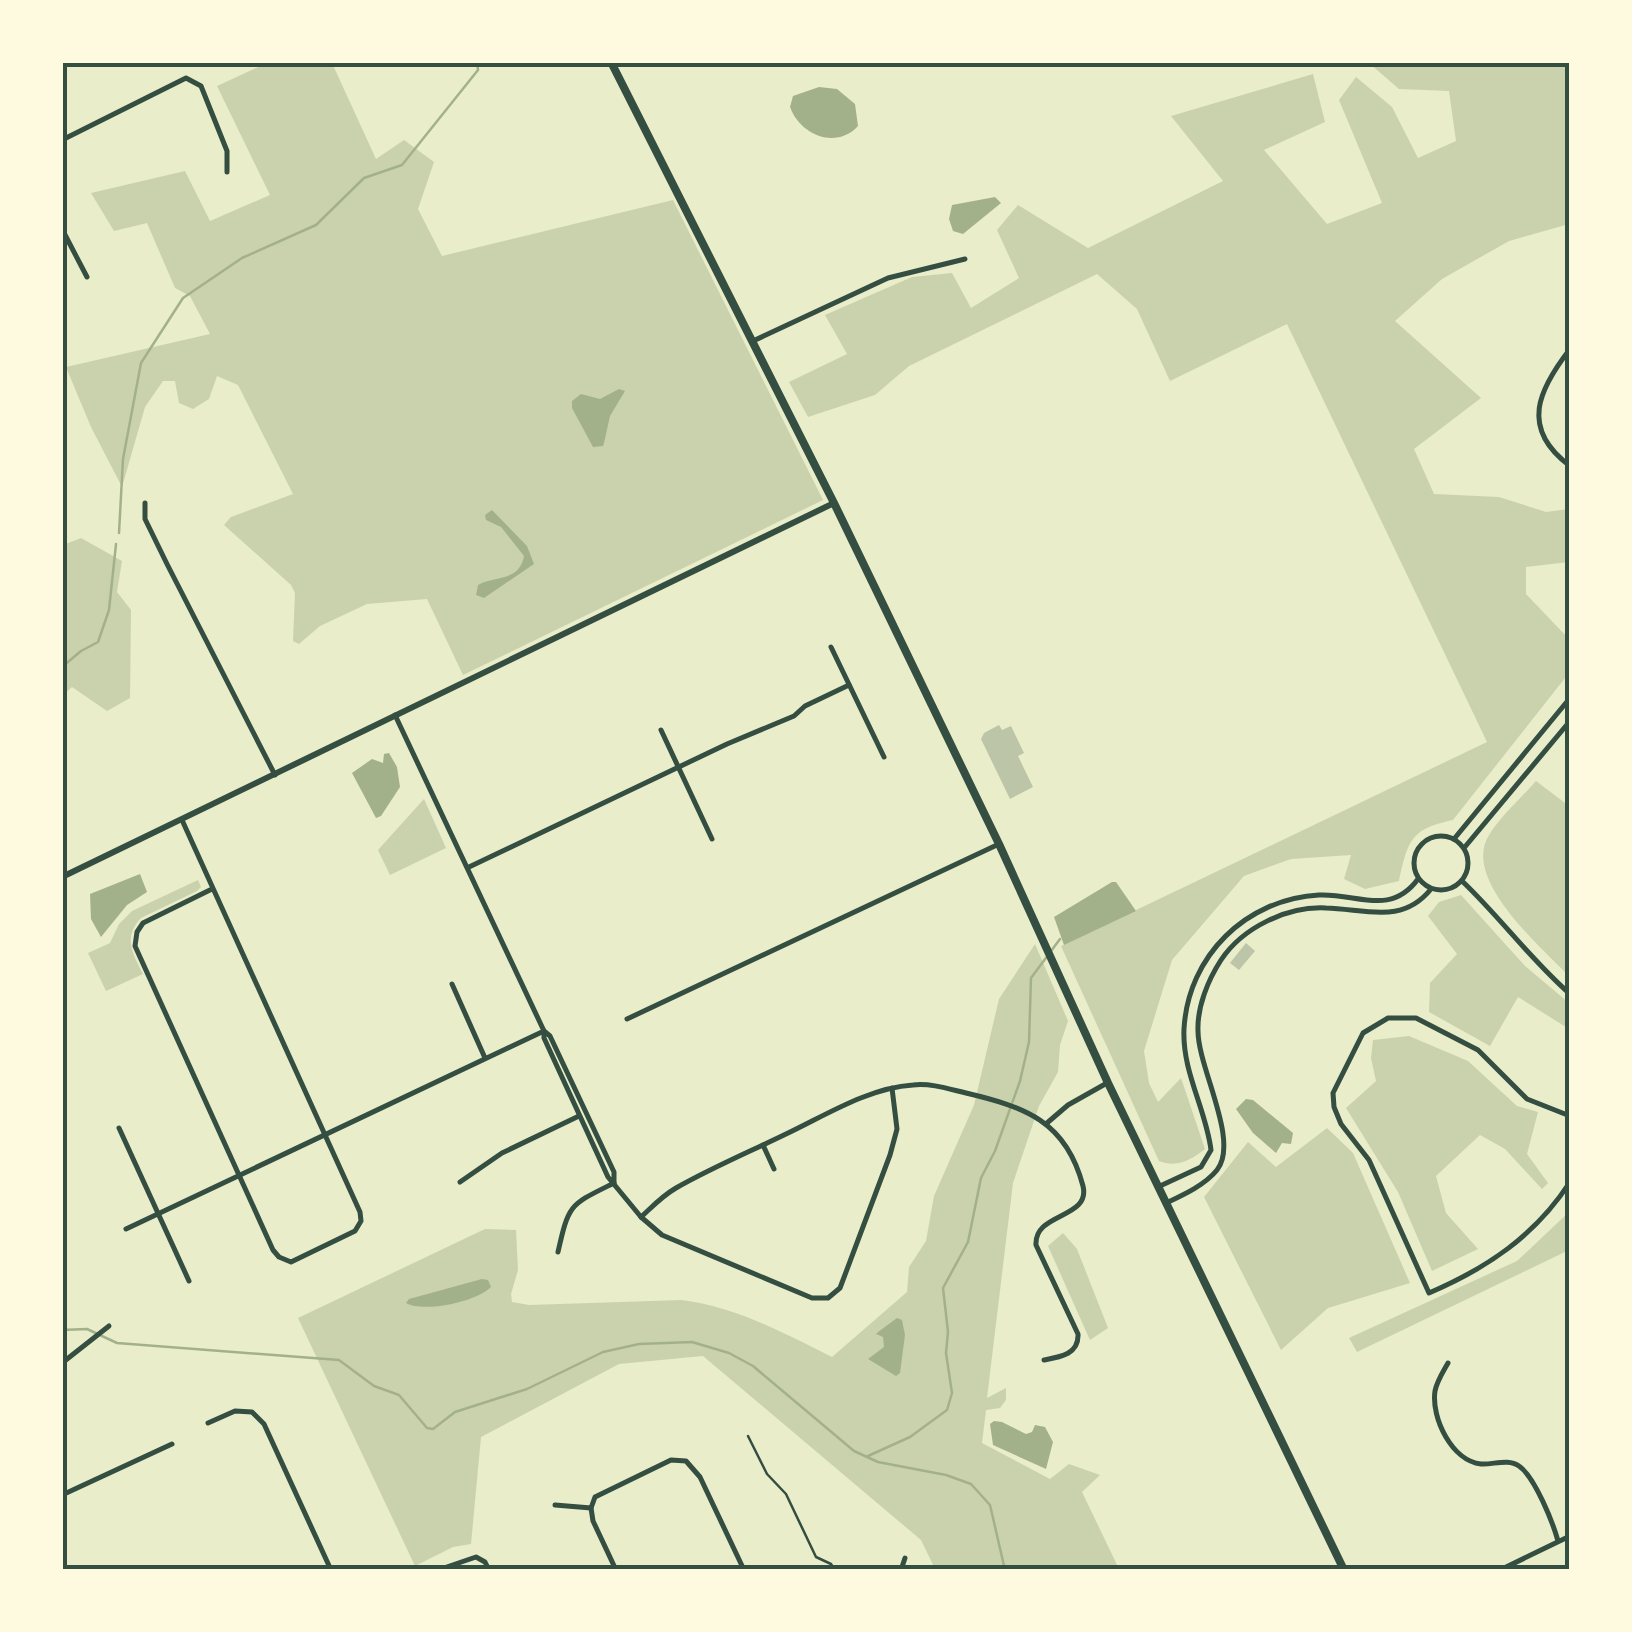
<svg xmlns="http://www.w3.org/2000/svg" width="1632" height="1632" font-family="'Work Sans',sans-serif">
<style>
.green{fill:#cad2ad}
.water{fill:#a3b18a}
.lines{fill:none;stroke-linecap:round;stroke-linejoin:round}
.stream{stroke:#a3b18a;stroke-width:2.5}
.building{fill:#bcc5a7}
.service{stroke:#344e41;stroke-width:2.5}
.minor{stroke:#344e41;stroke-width:5}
.tertiary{stroke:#344e41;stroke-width:6}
.secondary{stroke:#344e41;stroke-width:8}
.neatline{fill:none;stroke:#344e41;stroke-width:4}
</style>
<rect width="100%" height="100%" fill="#e9edc9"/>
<g class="green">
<path d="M267,63H332L376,159L404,140L434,162L418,209L442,256L673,200L823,500L463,675L427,599L367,604L320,626L299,644L293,641L295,593L291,585L224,525L231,517L293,494L238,385L217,376L209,399L193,409L179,403L175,381H163L145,407L122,487L91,427L66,367L210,334L190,296L175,288L147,223L114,231L91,193L185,171L210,221L270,195L217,86Z"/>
<path d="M1369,63H1569V224L1509,241L1442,279L1395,321L1481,398L1414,449L1434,494L1499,497L1546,512L1569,509V562L1526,567V594L1569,639V673L1453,820C1410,829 1408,841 1399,881L1365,889L1344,879L1351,855L1291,859L1244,876L1172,960L1144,1051L1149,1083L1158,1102L1181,1078L1205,1149C1191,1160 1177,1168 1159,1161L1061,946L1487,742L1287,324L1170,381L1137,309L1097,274L909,366L875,395L808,417L789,382L847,354L825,315L912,277L952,273L971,308L1019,278L997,230L1018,205L1088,248L1223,181L1171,116L1313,74L1325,122L1264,150L1327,224L1382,203L1339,100L1356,77L1392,107L1418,158L1456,141L1449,91L1399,89Z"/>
<path d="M81,538L122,561L117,592L131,610L130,698L107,711L72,687L63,695V545Z"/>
<path d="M1536,781L1569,806V976C1541,947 1461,879 1489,835C1501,816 1521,798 1536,781Z"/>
<path d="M424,799L446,848L390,875L378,850Z"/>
<path d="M198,880L201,887L197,891L141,918C123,937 132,952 143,974L106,991L88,953L110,943L119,924L132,911Z"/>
<path d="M1461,895L1525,966L1569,1003V1029L1518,997L1490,1046L1429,1012L1430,983L1457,954L1428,916L1439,902Z"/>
<path d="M1035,944L1068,1021L1060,1045L1058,1072L1039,1106L1013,1183L987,1398L1006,1388V1400L1000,1408L986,1410L982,1443L1050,1479L1069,1464L1100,1475L1082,1492L1119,1569H935L921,1540L703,1356L619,1364L481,1437L471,1544L453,1547L415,1566L298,1318L485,1229L516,1230L518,1270L511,1294L512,1302L529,1305L682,1300C736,1307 784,1333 832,1357L907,1292L909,1267L926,1241L934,1196L974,1105L999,999Z"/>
<path d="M1409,1036L1468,1061L1517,1106L1538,1112L1527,1154L1548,1183L1542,1189L1505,1149L1480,1135L1436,1176L1446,1213L1478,1249L1432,1271L1398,1192L1346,1108L1376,1081L1371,1058L1373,1040Z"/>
<path d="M1327,1128L1353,1153L1410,1283L1328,1308L1281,1350L1204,1197L1248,1142L1276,1167Z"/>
<path d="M1569,1212V1250L1357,1352L1349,1338L1517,1261Z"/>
<path d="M1063,1233L1077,1249L1108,1328L1090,1340L1048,1246Z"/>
</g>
<g class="water">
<path d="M819,87L837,89L855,104L858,126C836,150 800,135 790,107L793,96Z"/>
<path d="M995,197L1001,203L963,234L953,231L949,219L952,205Z"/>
<path d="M619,389L625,391L610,416L604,443L603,446L593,447L572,408V401L581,394L600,399Z"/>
<path d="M492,510L527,546L534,564L484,598L476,595L478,585C496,575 519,582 524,556L501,527L486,520L485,515Z"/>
<path d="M389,753L397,767L400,787L381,816L376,818L352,773L372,759L383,763L384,754Z"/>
<path d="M140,874L147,892L127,905L101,937L91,919L90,894Z"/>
<path d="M1112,882H1116L1136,911L1064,945L1054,917Z"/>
<path d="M1246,1099L1253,1100L1293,1133L1291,1144L1282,1143L1276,1153L1253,1133L1236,1109Z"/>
<path d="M482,1279L488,1280L491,1287C476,1302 424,1313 406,1303L409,1299Z"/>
<path d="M897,1318L902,1320L905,1335L900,1373L896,1376L868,1359L884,1347L883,1337L876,1334L878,1332Z"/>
<path d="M994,1421L1002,1422L1026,1434L1032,1432L1035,1425L1045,1427L1053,1442L1046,1469L993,1445L990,1424Z"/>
</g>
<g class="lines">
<g class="stream">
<path d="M119,533L123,459L141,363L183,298L242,258L316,225L364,178L402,165L478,70L477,62"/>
<path d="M62,667L81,651L98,642L109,610L116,544"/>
<path d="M62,1330L87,1329L117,1343L339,1360L374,1386L399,1395L427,1428L433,1429L455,1412L527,1389L603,1352L639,1344L692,1342L729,1353L753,1366L854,1451L878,1462L946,1475L971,1484L990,1505L1005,1570"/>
<path d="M868,1456L910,1437L947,1410L952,1393L946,1353L948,1332L943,1288L968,1242L981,1178L995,1151L1020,1081L1029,1042L1031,978L1060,939"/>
</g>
</g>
<g class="building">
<path d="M999,725L1002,730L1011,726L1024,753L1018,756L1033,787L1010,799L981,739L984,733Z"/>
<path d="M1246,943L1255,951L1239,970L1230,963Z"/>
</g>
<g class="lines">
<path class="service" d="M748,1436L767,1474L786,1494L816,1557L831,1564L835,1570"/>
<g class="minor">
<path d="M62,140L186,78L201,86L227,151V172"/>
<path d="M62,229L87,277"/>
<path d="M753,341L888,278L965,259"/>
<path d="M1570,349C1539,389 1519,428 1570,466"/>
<path d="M145,503V519L167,564L275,775"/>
<path d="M831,647L884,757"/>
<path d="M661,730L712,839"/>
<path d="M182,820L360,1212L361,1221L355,1231L291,1262L279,1257L273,1250L135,946L137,932L143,923L212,889"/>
<circle cx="1441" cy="863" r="27"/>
<path d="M1454,839L1570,698"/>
<path d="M1464,848L1570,721"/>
<path d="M469,867L727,744L794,716L805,706L849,685"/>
<path d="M1462,881C1500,917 1530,959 1570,994"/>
<path d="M452,984L485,1058"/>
<path d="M627,1019L999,844"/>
<path d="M1570,1116L1527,1099L1478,1050L1416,1018H1388L1363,1033L1333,1093L1334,1107L1341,1124L1369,1160L1429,1293C1487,1268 1535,1236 1570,1182"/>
<path d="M1047,1123L1068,1105L1107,1083"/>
<path d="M119,1128L189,1281"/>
<path d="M763,1145L774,1169"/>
<path d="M460,1182L502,1153L579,1116"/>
<path d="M614,1183V1172L550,1036L544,1031V1038L608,1177L641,1217L662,1235L812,1298H828L840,1288L890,1155L897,1129L892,1088"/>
<path d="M1160,1186L1201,1167L1211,1150C1206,1109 1182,1072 1184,1029C1188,956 1246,899 1319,895C1357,893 1390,917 1418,879"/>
<path d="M1166,1203C1183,1195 1205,1185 1217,1170C1240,1141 1198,1068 1198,1031C1197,1007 1208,980 1221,960C1243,927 1288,906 1326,908C1366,909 1402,925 1431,889"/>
<path d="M641,1217C652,1207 662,1196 676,1188C711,1168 749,1152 786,1134C826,1115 868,1088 913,1085C931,1083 949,1089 966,1093C1025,1107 1066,1121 1083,1186C1091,1219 1034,1212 1036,1245L1078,1334C1079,1354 1061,1357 1044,1360"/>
<path d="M126,1229L544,1031L395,715"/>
<path d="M558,1252C569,1203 570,1205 614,1183"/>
<path d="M62,1363L109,1326"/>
<path d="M1448,1363C1443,1372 1437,1381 1435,1391C1431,1418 1452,1461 1481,1464C1493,1465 1508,1458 1519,1466C1535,1477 1553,1523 1558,1541"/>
<path d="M208,1423L235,1411L252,1412L264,1424L331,1570"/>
<path d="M62,1495L172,1444"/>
<path d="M555,1505L591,1508L595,1497L671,1460L686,1461L700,1477L744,1570"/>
<path d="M591,1508L593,1521L616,1570"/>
<path d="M438,1570L476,1557L485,1562L489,1570"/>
<path d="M901,1570L905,1558"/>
<path d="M1500,1570L1570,1536"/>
</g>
<path class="tertiary" d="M62,877L834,503"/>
<path class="secondary" d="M611,62L834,503L999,844L1108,1083L1344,1570"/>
</g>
<rect width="1632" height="1632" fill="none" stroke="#fefae0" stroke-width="130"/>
<rect x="65" y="65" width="1502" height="1502" class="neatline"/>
</svg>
